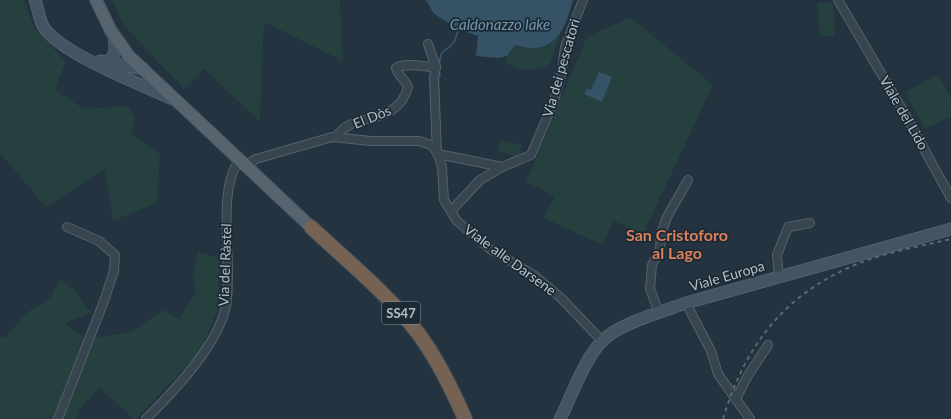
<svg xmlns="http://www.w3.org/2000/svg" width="951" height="419" font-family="Lato,sans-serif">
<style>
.green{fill:#25403f}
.water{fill:#355267}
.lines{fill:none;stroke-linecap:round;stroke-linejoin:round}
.stream{stroke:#355267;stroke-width:2}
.street-casing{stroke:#55626d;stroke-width:10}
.secondary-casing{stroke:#55626d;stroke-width:13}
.primary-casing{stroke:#404e58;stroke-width:14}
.highway-casing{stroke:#424f5a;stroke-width:16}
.street{stroke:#37454f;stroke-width:8}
.secondary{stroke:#445462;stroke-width:11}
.primary{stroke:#55646f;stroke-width:12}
.highway{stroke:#756253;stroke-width:14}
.rail{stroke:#586a76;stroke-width:2;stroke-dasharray:4 4;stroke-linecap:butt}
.labels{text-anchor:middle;stroke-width:3.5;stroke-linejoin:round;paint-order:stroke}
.shield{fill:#1c2a34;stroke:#86929d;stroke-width:1}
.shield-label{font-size:13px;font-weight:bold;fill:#b3bfca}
.street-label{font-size:14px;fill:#b3bfca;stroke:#1c2a34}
.water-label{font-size:15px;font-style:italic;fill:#7196af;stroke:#1c2a34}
.quarter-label{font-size:16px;font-weight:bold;fill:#db7f5d;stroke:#1c2a34}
</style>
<rect width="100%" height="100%" fill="#23333f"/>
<g class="green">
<path d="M0,0H24L34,27L66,62L55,90L84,109L128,106L135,118L131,133L160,154L157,203L113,221L105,169L46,207L0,153Z"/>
<path d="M112,0H340L343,61L264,22L260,122L204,69L184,89L124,26Z"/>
<path d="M833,2L835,36L820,37L817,3Z"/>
<path d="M630,17L713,85L643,234L614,221L602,245L544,218L555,196L526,182L587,37Z"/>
<path d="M560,34L550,64C533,72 522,71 506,63L507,56L515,45L524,48L547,46Z"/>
<path d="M938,74L951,98V116L925,129L905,92Z"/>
<path d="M501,140L522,145L519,157L498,152Z"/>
<path d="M198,252L220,258L217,312L199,353L136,419H133L99,387L79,411L78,419H0V337H6L26,313L49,299L60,279L76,291L91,313L65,323L86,339L131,332L163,310L179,319L196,292L193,275Z"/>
</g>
<g class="water">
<path d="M426,0H573C565,32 553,57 515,45L507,56L499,58L476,56L478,36L460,30L434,14Z"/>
<path d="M599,72L612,77L602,102L584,94L587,88L591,90Z"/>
</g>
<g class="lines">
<g class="stream">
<path d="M439,66C441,45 446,54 454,42C456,38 457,33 459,29"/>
<path d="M438,74L439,116"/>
<path d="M438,76H440L439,71"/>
</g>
<defs>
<g id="street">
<path d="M838,0L902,109L951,198"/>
<path d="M428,44L436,67"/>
<path d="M436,67L434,78L437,153"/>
<path d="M336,137C352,110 397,128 408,87C405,79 398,76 396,68C403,62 426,67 436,67"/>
<path d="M438,154L502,167"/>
<path d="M247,165L256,159L332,137L371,141H419L431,145L438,154L442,167L444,200L457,221L490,249L535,276L561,298L602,341"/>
<path d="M451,211L480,180L502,167L531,155L554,101L562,71L565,47L583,0"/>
<path d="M779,276L777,255L788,227L810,223"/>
<path d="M686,303L711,351L718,374L750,419"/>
<path d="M659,313L650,289L652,265L660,250L661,234L667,217L688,180"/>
<path d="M736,399L747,377L768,345"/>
<path d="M58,419L104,301L114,271L115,255L99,241L67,227"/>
<path d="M146,419C174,391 218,345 226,306C234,264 215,192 240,159"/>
</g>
<g id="secondary">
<path d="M35,0C38,8 39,18 43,26C57,52 144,86 173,99"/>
<path d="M100,61L144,69"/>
<path d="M107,62C117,56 115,47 114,37"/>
<path d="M560,419C572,395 584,360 602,341C618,324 664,311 686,303L951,229"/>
</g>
<path id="primary" d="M96,0L111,31L129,56L311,227"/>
<path id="highway" d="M311,227C347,261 388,294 418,333C438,360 452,389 465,419"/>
</defs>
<use href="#street" class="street-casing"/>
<use href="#secondary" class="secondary-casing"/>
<use href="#primary" class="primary-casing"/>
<use href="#highway" class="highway-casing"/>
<use href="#street" class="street"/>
<use href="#secondary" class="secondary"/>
<use href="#primary" class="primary"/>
<use href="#highway" class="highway"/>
<path class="rail" d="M723,419C744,349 780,299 848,268C880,253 917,247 951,239"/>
</g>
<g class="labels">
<rect class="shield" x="382" y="302" width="38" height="22" rx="3"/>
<g class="shield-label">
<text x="401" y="318">SS47</text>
</g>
<g class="street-label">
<text transform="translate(561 68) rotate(-74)" y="5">Via dei pescatori</text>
<text transform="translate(904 113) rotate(60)" y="5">Viale del Lido</text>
<text transform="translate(372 117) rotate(-22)" y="5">El Dòs</text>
<text transform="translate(510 260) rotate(36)" y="5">Viale alle Darsene</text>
<text transform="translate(225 265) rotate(-88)" y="5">Via del Ràstel</text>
<text transform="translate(727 276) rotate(-16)" y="5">Viale Europa</text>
</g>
<g class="water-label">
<text x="500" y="30">Caldonazzo lake</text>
</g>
<g class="quarter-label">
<text x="677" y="241">San Cristoforo<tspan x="677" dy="18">al Lago</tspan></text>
</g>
</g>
</svg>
